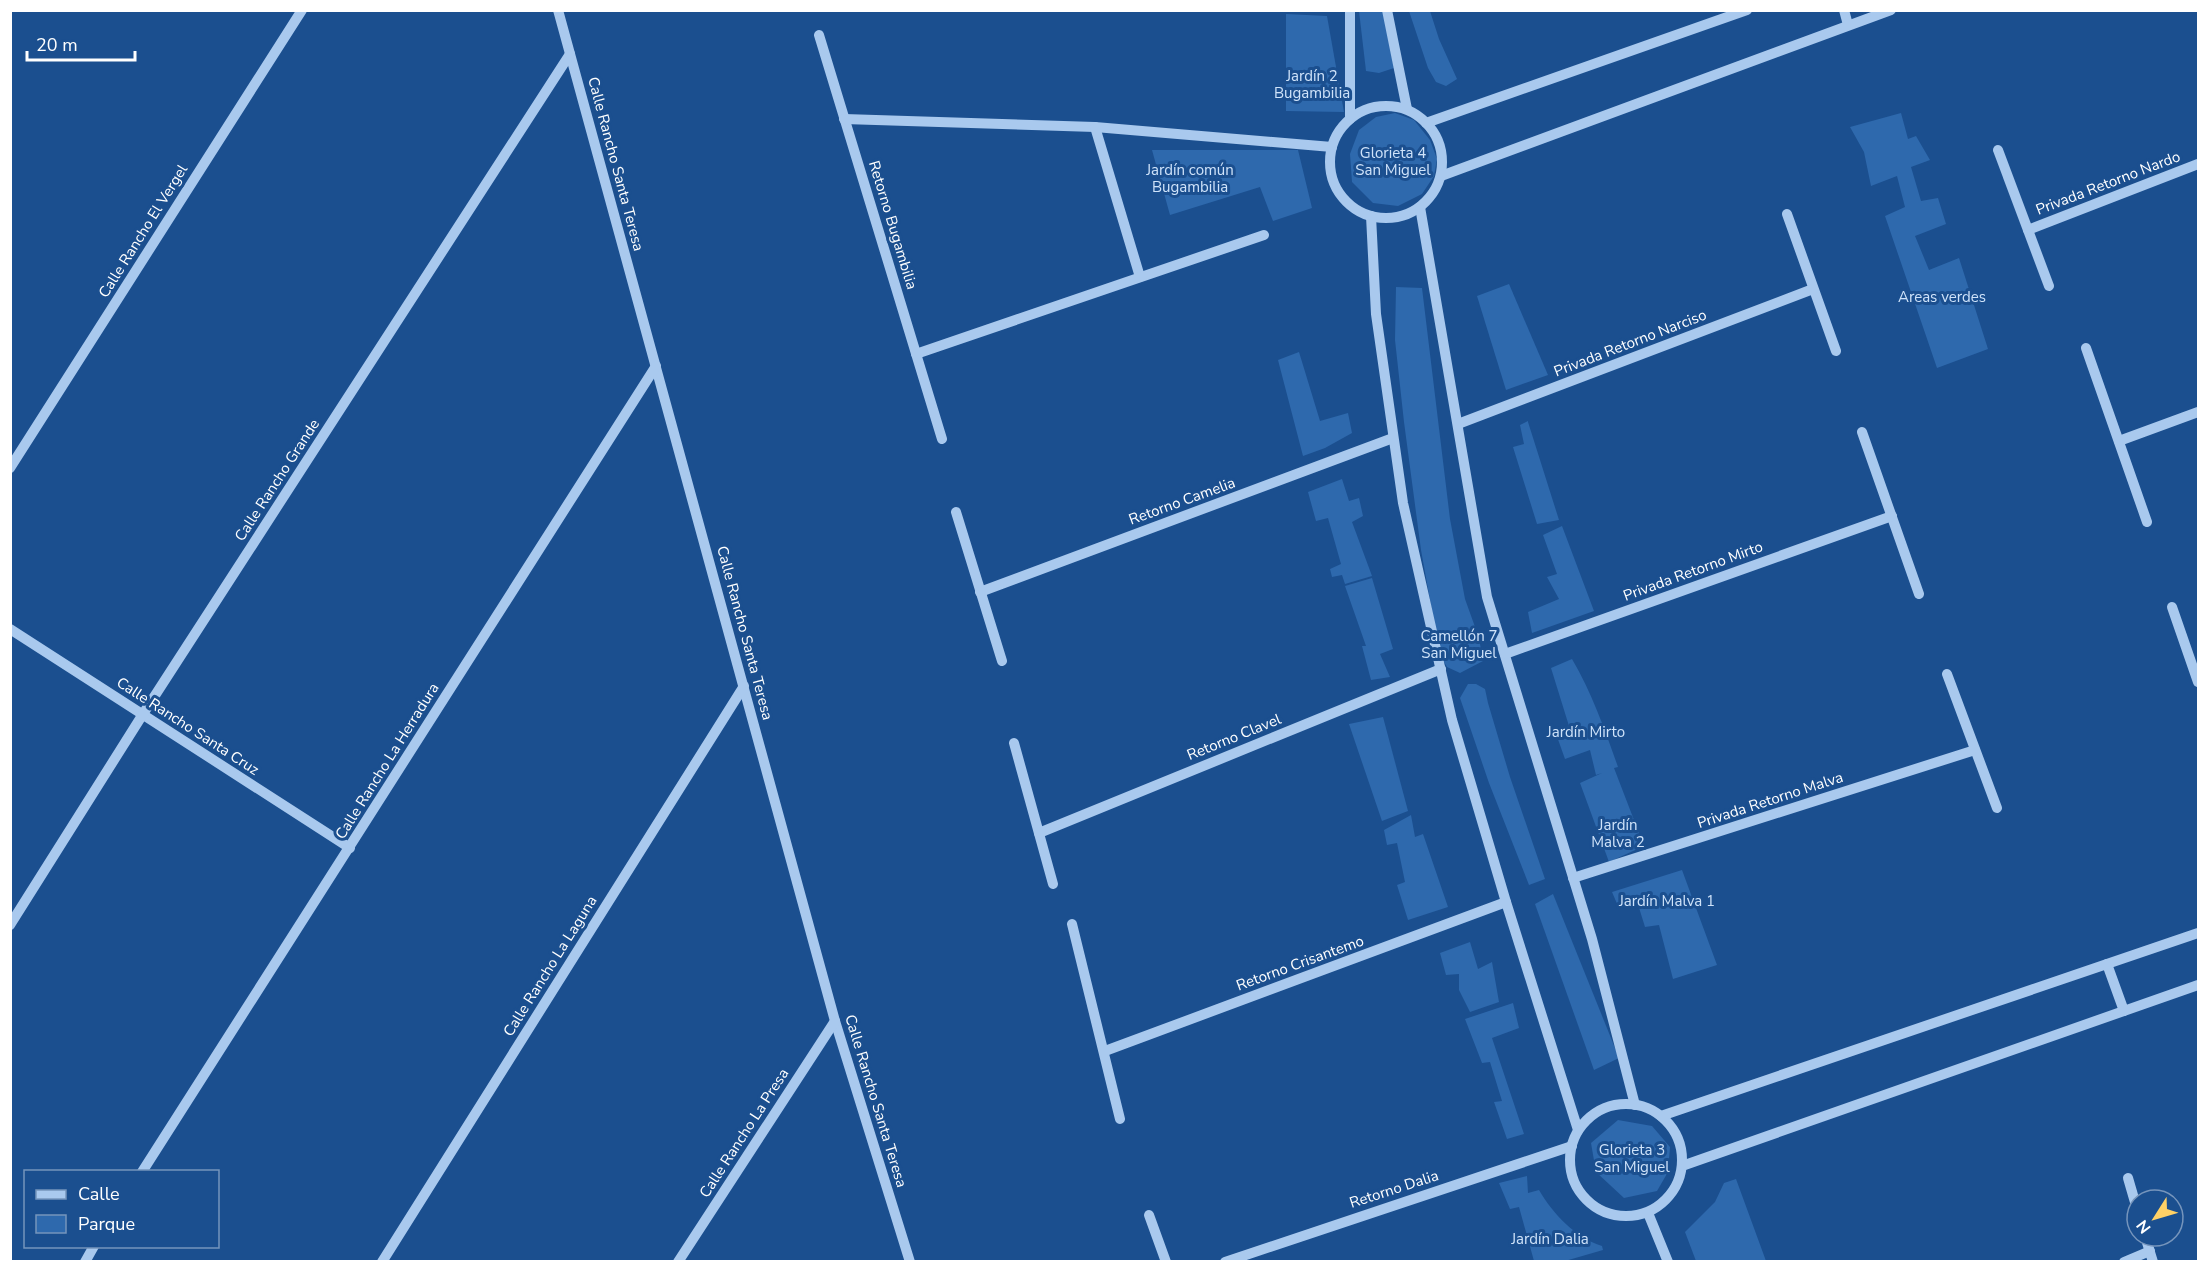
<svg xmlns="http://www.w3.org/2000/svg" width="2209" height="1272" font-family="'Nunito Sans',sans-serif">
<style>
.green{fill:#2e69ad}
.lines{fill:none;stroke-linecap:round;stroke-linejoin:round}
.minor{stroke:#a9c9ee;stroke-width:10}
.labels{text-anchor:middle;stroke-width:6;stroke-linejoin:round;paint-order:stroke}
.park-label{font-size:15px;fill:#cfe3fa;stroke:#1b4f8f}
.street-label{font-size:15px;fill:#fff;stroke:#1b4f8f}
</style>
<rect width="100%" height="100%" fill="#1b4f8f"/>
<g class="green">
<path d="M1359,11H1383L1394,68L1379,73L1366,71Z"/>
<path d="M1409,11H1430L1439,39L1457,79L1446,86L1436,82L1428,68Z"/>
<path d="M1286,14L1327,16L1344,112L1286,111Z"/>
<path d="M1395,113L1414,120L1430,140L1437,159L1434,176L1422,194L1398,206L1373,203L1352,182L1350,154L1359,130L1376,117Z"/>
<path d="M1901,113L1908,139L1916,136L1930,160L1911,167L1921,201L1938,198L1946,224L1915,236L1929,270L1959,258L1988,349L1937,368L1885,216L1905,207L1897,176L1871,186L1864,152L1850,127Z"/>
<path d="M1152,150H1298L1312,208L1273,221L1260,187L1170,215Z"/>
<path d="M1509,284L1548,375L1506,390L1477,296Z"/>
<path d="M1396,287L1422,288L1450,519L1465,599L1479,638L1483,661L1460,673L1447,667L1440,655L1421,550L1404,422L1395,340Z"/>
<path d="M1299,352L1320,421L1348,413L1352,433L1325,448L1303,456L1278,360Z"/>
<path d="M1528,421V422L1559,520L1537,524L1513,447L1524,444L1520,425Z"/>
<path d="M1342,479L1349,501L1359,498L1363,516L1352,522L1372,576L1345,584L1342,575L1332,577L1330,569L1341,564L1328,518L1316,521L1308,492Z"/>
<path d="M1562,526L1594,611L1532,633L1528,612L1559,599L1547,577L1557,574L1543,535Z"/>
<path d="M1372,578L1393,649L1380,654L1390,677L1371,680L1362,646H1366L1345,586Z"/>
<path d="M1572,659C1592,693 1605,730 1618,767L1614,768L1644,846L1609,862L1580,783L1602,773L1596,775L1590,750L1565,759L1555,731L1569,726L1551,668Z"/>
<path d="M1468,684H1476L1485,689L1488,703L1510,777L1545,879L1529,885L1489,783L1460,698Z"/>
<path d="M1383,717L1408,811L1382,821L1349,724Z"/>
<path d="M1411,815L1415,837L1423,834L1448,907L1408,920L1397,885L1405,882L1397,843L1387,845L1384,830Z"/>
<path d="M1682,870L1717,965L1673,979L1659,925L1645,927L1636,898L1618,906L1612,892Z"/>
<path d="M1553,894L1619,1058L1594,1070L1535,904Z"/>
<path d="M1470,942L1478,969L1492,962L1499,1002L1470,1012L1459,990V974L1446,975L1440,953Z"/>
<path d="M1513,1003L1519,1028L1492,1038L1524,1134L1507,1139L1494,1102L1502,1101L1490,1062L1482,1063L1465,1019Z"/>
<path d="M1618,1120L1652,1126L1670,1147L1668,1172L1657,1191L1624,1198L1596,1172L1591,1143Z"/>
<path d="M1527,1176L1528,1193L1539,1190C1553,1214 1576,1238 1602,1246L1603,1250L1565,1261H1534L1519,1207L1510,1209L1499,1183Z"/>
<path d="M1736,1179L1766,1261H1696L1685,1232L1715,1202L1724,1183Z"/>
</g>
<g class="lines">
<g class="minor">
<path d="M558,10L835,1021L910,1262"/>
<path d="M1350,10V119"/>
<path d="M1387,10L1407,109"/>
<path d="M1844,10L1848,25"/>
<path d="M819,35L942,439"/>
<circle cx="1386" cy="162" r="56"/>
<path d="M844,119L1095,127L1332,147"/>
<path d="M1426,123L1747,10"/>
<path d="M1095,127L1140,277"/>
<path d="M1998,150L2049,286"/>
<path d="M1441,176L1891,10"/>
<path d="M1420,207L1487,597L1592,939L1635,1105"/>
<path d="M1787,214L1836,351"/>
<path d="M1371,216L1376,314L1403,503L1452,720L1506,902L1578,1130"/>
<path d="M2028,230L2198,164"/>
<path d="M2086,348L2147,522"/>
<path d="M916,354L1264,235"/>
<path d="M1458,424L1813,289"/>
<path d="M1862,432L1919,594"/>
<path d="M2119,441L2198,412"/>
<path d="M10,468L302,10"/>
<path d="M956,512L1002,661"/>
<path d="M980,592L1393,438"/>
<path d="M2172,607L2198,682"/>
<path d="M10,629L350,848"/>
<path d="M1505,654L1892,516"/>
<path d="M1947,674L1997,808"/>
<path d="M1014,743L1053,884"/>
<path d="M1039,833L1441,669"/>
<path d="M1573,878L1975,750"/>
<path d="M1072,924L1120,1119"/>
<path d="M10,925L143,714L570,54"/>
<path d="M2107,964L2124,1011"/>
<path d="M1105,1051L1506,902"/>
<circle cx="1626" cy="1160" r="56"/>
<path d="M1661,1116L2198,933"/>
<path d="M1682,1166L2198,985"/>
<path d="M142,1172L656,366"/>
<path d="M2128,1178L2137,1209"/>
<path d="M1648,1213L1668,1262"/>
<path d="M1149,1215L1166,1262"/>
<path d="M2145,1236L2153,1262"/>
<path d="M85,1262L94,1246"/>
<path d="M382,1262L744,686"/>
<path d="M678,1262L835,1021"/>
<path d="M1225,1262L1572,1146"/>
<path d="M2124,1262L2150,1251"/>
</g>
</g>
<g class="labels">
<g class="park-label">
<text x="1312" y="81">Jardín 2<tspan x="1312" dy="17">Bugambilia</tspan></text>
<text x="1393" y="158">Glorieta 4<tspan x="1393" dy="17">San Miguel</tspan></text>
<text x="1190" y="175">Jardín común<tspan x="1190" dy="17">Bugambilia</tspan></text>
<text x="1942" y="302">Areas verdes</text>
<text x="1459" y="641">Camellón 7<tspan x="1459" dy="17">San Miguel</tspan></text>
<text x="1586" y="737">Jardín Mirto</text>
<text x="1618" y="830">Jardín<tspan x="1618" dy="17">Malva 2</tspan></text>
<text x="1667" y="906">Jardín Malva 1</text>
<text x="1632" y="1155">Glorieta 3<tspan x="1632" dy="17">San Miguel</tspan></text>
<text x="1550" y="1244">Jardín Dalia</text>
</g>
<g class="street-label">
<text transform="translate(616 164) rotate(75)" y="5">Calle Rancho Santa Teresa</text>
<text transform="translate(2108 183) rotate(-21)" y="5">Privada Retorno Nardo</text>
<text transform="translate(893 225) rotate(73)" y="5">Retorno Bugambilia</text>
<text transform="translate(143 231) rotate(-58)" y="5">Calle Rancho El Vergel</text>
<text transform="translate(1630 343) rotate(-21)" y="5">Privada Retorno Narciso</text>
<text transform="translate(277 480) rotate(-57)" y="5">Calle Rancho Grande</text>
<text transform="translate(1182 501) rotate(-20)" y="5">Retorno Camelia</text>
<text transform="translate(1693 571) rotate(-20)" y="5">Privada Retorno Mirto</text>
<text transform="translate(745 633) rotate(75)" y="5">Calle Rancho Santa Teresa</text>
<text transform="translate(188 726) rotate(33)" y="5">Calle Rancho Santa Cruz</text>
<text transform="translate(1234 737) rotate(-22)" y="5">Retorno Clavel</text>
<text transform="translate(387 761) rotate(-58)" y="5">Calle Rancho La Herradura</text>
<text transform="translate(1770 800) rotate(-18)" y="5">Privada Retorno Malva</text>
<text transform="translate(1300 963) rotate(-20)" y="5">Retorno Crisantemo</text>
<text transform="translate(550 966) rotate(-58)" y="5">Calle Rancho La Laguna</text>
<text transform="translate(876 1101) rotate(73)" y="5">Calle Rancho Santa Teresa</text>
<text transform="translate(744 1133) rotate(-57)" y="5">Calle Rancho La Presa</text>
<text transform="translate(1394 1189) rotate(-18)" y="5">Retorno Dalia</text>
</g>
</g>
<rect width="2209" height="1272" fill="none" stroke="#ffffff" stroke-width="24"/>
<rect x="24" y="1170" width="195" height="78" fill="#1b4f8f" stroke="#7695bc" stroke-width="1.5"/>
<rect x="36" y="1190" width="30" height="9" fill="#a9c9ee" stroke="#7695bc" stroke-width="1.5"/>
<text x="78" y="1200" font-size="18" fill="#ffffff">Calle</text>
<rect x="36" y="1215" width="30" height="18" fill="#2e69ad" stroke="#7695bc" stroke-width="1.5"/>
<text x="78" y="1230" font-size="18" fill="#ffffff">Parque</text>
<g transform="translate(2155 1218) rotate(233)"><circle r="28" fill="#1b4f8f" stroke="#7695bc" stroke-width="1.5"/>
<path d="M0-4.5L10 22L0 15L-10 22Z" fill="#ffd166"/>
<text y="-9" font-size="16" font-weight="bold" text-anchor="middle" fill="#ffffff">N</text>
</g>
<path d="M27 51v9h108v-9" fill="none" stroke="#ffffff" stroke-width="3"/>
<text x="36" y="51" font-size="18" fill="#ffffff" stroke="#1b4f8f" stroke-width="4.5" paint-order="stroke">20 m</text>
</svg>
